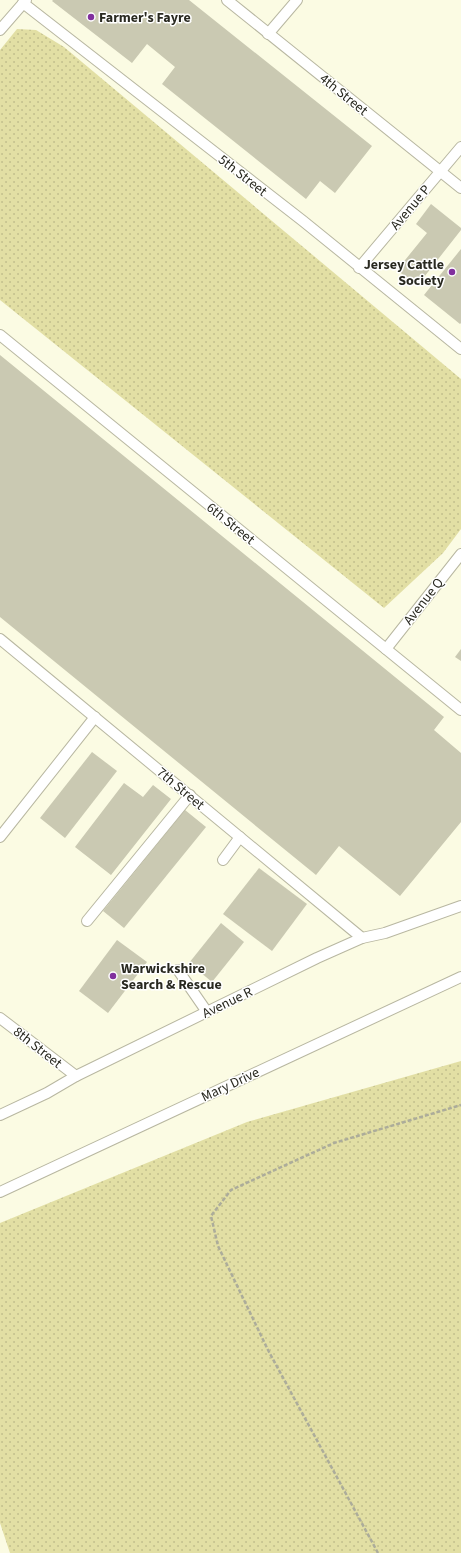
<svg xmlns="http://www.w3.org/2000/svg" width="461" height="1553" font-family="'Source Sans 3',sans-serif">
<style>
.green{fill:url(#green-dots)}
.building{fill:#cac9b2}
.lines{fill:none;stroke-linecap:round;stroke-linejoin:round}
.lane-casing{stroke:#b8b7a1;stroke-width:12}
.path{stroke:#acac9a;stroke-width:2.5;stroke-dasharray:4 2;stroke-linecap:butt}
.lane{stroke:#fff;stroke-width:10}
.poi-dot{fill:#812f9e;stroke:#fff;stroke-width:1.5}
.labels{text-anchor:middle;stroke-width:3;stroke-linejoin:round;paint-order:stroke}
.poi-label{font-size:14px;font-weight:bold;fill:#292920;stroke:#fff;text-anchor:start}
.street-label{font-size:14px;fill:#292920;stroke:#fff}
</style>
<defs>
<pattern id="green-dots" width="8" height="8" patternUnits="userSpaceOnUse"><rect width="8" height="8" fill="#e2dfa4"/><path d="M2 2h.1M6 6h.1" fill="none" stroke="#c2bf8d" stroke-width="1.8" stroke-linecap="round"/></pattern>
</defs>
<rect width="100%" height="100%" fill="#fbfbe3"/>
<g class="green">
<path d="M17,29L36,30L64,47L461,379V529L443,553L384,608L0,300V50Z"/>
<path d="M461,1061V1553H10L0,1523V1223L247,1122Z"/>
</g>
<g class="building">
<path d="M53,0H189L372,146L335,193L320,181L306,199L162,84L175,67L147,44L132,63L52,1Z"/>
<path d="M431,204L461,228V230L417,286L397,270L427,233L416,224Z"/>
<path d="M461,249V323L460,324L424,295Z"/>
<path d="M0,355L444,717L434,730L461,753V822L400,896L339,846L316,875L0,617Z"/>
<path d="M461,649V661L455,657Z"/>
<path d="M92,752L117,771L65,838L40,818Z"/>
<path d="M124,783L143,797L153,785L171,799L111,875L75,847Z"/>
<path d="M185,810L206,827L124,928L103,911Z"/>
<path d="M259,868L307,904L272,951L223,914Z"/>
<path d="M221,923L244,942L212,982L189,963Z"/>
<path d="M117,940L147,962L108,1013L79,991Z"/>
</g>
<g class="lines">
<defs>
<g id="lane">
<path d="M227,0L461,188"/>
<path d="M23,3L303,221L461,349"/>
<path d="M0,30L26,0"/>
<path d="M268,34L297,0"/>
<path d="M359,268L461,147"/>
<path d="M0,335L461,710"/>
<path d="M0,639L362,938"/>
<path d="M386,649L461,554"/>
<path d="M0,837L95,717"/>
<path d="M223,860L240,837"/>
<path d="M87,921L190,795"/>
<path d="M178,970L207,1012"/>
<path d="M0,1018L76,1076"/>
<path d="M0,1115L47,1093L76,1076L317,958L362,938L385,933L461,906"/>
<path d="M0,1192L461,977"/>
</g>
</defs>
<use href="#lane" class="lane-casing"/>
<path class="path" d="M378,1553L268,1350L218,1246L211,1216L231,1190L334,1143L461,1105"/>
<use href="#lane" class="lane"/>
</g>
<g class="poi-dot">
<circle cx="91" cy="17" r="4"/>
<circle cx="452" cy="272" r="4"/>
<circle cx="113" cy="976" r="4"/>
</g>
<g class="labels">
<g class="poi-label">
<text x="99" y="22">Farmer's Fayre</text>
<text x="444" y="269" text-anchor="end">Jersey Cattle<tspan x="444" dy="16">Society</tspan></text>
<text x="121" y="973">Warwickshire<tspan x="121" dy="16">Search &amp; Rescue</tspan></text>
</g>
<g class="street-label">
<text transform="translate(344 94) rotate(39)" y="5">4th Street</text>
<text transform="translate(243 175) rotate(38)" y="5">5th Street</text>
<text transform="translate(410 207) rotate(-50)" y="5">Avenue P</text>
<text transform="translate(231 523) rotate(39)" y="5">6th Street</text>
<text transform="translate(423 601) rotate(-52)" y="5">Avenue Q</text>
<text transform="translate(181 788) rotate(40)" y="5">7th Street</text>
<text transform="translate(227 1002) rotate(-26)" y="5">Avenue R</text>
<text transform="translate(38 1047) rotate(38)" y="5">8th Street</text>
<text transform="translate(230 1084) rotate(-25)" y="5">Mary Drive</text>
</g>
</g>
</svg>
